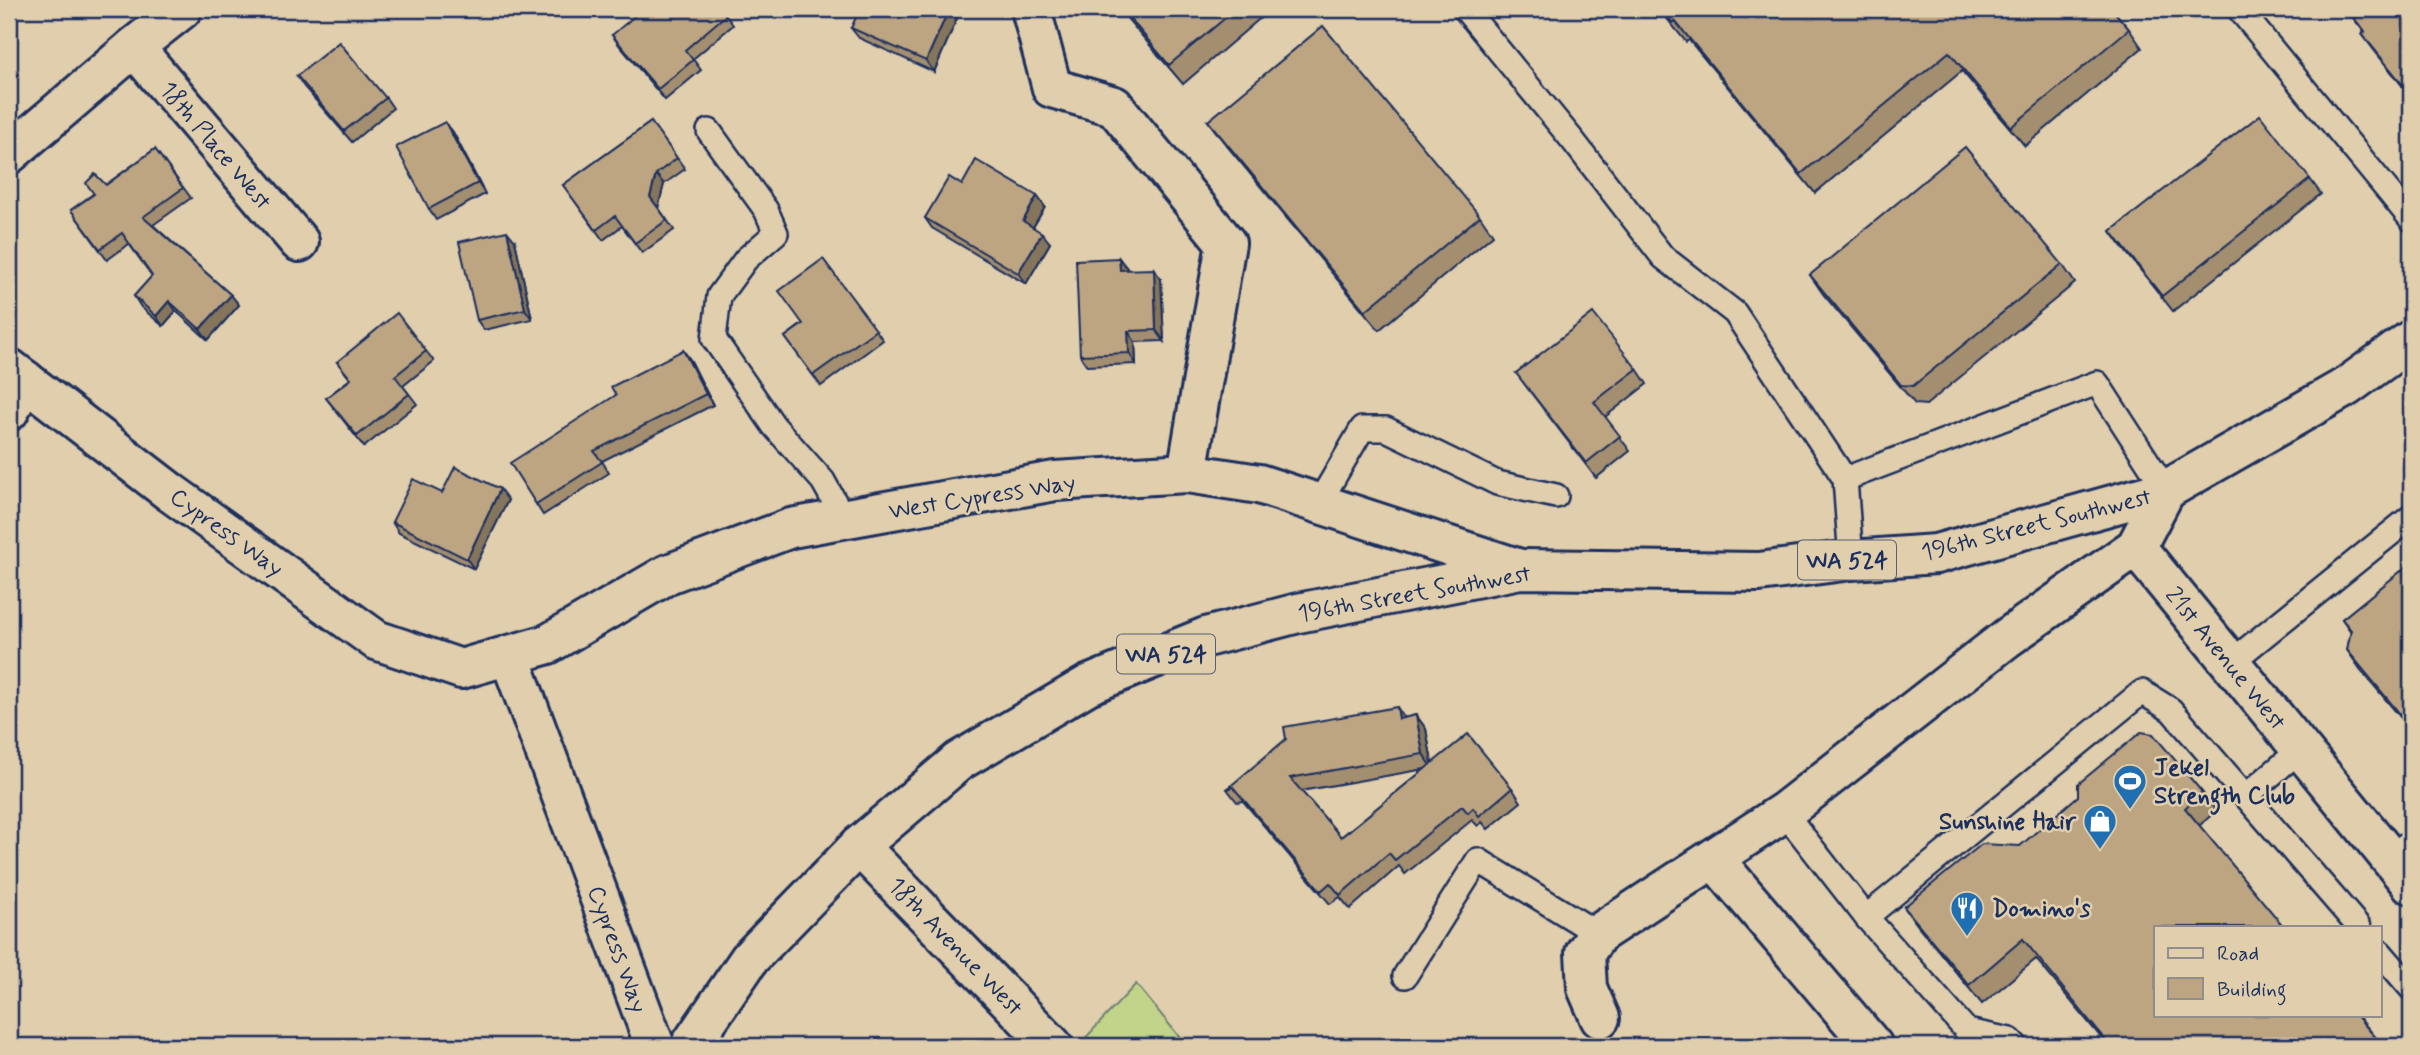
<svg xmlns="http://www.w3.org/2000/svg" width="2420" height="1055" font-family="Mynerve,sans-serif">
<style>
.green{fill:#c2d489;stroke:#6e8274;stroke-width:2}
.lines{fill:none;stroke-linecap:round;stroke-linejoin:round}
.lane-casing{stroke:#1b2f5e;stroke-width:28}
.street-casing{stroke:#1b2f5e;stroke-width:44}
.secondary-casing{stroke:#1b2f5e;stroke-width:44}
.primary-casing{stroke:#1b2f5e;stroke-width:44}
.lane{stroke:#e0ceac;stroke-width:23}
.street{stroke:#e0ceac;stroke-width:38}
.secondary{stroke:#e0ceac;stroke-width:38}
.primary{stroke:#e0ceac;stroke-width:38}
.wall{fill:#a38e70;stroke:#1b2f5e;stroke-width:2;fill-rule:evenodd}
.shaded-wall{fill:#84745b;stroke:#1b2f5e;stroke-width:2}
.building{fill:#bda582;stroke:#1b2f5e;stroke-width:2}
.labels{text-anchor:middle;stroke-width:5;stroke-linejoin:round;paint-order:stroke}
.shield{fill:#e0ceac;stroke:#565f75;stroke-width:2}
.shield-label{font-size:23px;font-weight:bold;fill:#1b2f5e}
.street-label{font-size:24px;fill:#1b2f5e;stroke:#e0ceac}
.poi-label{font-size:24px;font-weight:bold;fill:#1b2f5e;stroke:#e0ceac;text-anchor:start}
</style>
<rect width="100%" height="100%" fill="#e0ceac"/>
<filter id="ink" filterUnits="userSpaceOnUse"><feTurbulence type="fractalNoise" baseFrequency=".0143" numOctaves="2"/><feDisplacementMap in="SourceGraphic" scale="14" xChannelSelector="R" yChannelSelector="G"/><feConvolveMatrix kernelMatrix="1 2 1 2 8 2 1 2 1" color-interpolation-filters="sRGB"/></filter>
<g filter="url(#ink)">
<path class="green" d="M1136,984L1187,1046H1078Z"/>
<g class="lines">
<defs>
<g id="lane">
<path d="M1465,9L1574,142L1663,257L1735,313L1845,479L1851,560"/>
<path d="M2239,9L2411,219"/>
<path d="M709,131L766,210L776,233L746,259L719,296L714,339L774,426L823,481L844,519"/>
<path d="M1845,479L2097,383L2166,490"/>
<path d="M1319,503L1362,429H1386L1497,483L1556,496"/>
<path d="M2230,663L2411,517"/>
<path d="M2246,796L2301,749"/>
<path d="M1784,812L1866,917L1967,1031L2010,1040L2016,1046"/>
<path d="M2389,858L2411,841"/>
<path d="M1866,917L2142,692L2171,710L2359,927"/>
<path d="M2380,952L2411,988"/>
<path d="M1405,976L1478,860L1598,934"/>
</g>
<g id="street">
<path d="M1031,9L1052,88L1114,106L1226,243L1187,473"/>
<path d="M134,47L299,242"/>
<path d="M9,154L134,47L182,9"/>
<path d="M9,411L25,380"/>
<path d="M2136,547L2411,884"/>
<path d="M859,846L1053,1046"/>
<path d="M1714,859L1873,1046"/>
<path d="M1600,1018L1587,988L1585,953L1598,934L1784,812L2007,638L2136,547L2166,490"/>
</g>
<g id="secondary">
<path d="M9,368L170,492L376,640L461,669L548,644L668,574L791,528L1055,481L1187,473L1259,484L1520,569"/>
<path d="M509,655L655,1046"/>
</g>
<path id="primary" d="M690,1046L750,958L859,846L959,761L1088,685L1206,637L1298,613L1520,569L1759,572L1851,560L1936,554L2166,490L2346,387L2411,340"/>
</defs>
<use href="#lane" class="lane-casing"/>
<use href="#street" class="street-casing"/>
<use href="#secondary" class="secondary-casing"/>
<use href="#primary" class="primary-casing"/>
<use href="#lane" class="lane"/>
<use href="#street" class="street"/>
<use href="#secondary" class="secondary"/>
<use href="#primary" class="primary"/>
</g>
<g class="wall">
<path d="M399,9H411L404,14Z"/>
<path d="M441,9H455L446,16Z"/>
<path d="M961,9L934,72L859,38L851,28Z"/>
<path d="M1119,9H1271L1183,84Z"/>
<path d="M1659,9H2112L2129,29L2142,48L2025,146L1962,71L1815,193L1689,40L1686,42Z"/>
<path d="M2346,9H2411V97L2373,49L2362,34L2364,32Z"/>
<path d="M726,15L733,25L693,59L701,70L665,100L619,45L612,35Z"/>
<path d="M297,76L386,98L393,108L352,142L304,87Z"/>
<path d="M1208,121L1480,216L1493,235L1379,330L1222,140Z"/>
<path d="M445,122L453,132L485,194L436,220L429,209Z"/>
<path d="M651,122L685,169L664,184L658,207L674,230L642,253L622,226L603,240L563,185Z"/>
<path d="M155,149L191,198L153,225L231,295L239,305L208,340L176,311L163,326L141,307L134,296L152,276L129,244L107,260L71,210Z"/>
<path d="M2310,179L2321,194L2173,311L2122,247L2111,231Z"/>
<path d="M962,185L1037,196L1045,207L1033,227L1050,243L1026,284L932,228L925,218Z"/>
<path d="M515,241L532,319L484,330L477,320Z"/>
<path d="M1119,258L1127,270L1161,279L1164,341L1135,342L1136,364L1087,366L1080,355Z"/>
<path d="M823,259L883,340L821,386L785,337L802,324Z"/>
<path d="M2062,264L2075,283L1926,405L1915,404L1823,294L1810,275Z"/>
<path d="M683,350L691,361L713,405L602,461L609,473L543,515L536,504L616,395Z"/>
<path d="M426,351L434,361L403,386L417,404L364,447L326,398L350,379L337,362Z"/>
<path d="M1637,369L1647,384L1605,417L1630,451L1596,478L1516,373Z"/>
<path d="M442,493L508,500L474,569L399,533L392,522Z"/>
<path d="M2411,563V730L2360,669L2347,650L2351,632L2342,619Z"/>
<path d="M1416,715L1426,729L1432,763L1512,788L1521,802L1488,829L1482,822L1478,826L1472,820L1405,874L1399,866L1350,909L1340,897L1330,904L1243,801L1237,802L1227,789L1404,718ZM1425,769L1341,837L1301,791Z"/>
<path d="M2202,792L2216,811L2199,826L2383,1046H2108L2036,959L1982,1004L1918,926L1904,907L2020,846Z"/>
</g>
<g class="shaded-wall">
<path d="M949,9H961L934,72L926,61Z"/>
<path d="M445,122L453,132L485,194L478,183Z"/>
<path d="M656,174L664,184L658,208L650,197Z"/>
<path d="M1037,196L1045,207L1030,232L1023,221Z"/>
<path d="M507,231L515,241L532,319L525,309Z"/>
<path d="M1042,233L1050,243L1026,284L1018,273Z"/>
<path d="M1119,258L1127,268V280L1120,270Z"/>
<path d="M1154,269L1161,279L1164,341L1156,330Z"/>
<path d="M231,295L239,305L208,340L200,329Z"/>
<path d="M169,301L176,311L163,326L156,316Z"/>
<path d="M1128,331L1135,342L1136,364L1129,353Z"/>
<path d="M683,350L691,361L713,405L706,394Z"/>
<path d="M500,489L508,500L474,569L467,559Z"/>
<path d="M1397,707L1406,721L1399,719Z"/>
<path d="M1416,715L1426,729L1433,768L1423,754Z"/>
</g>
<g class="building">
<path d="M643,9H721L726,15L685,50L693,60L658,89L612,35Z"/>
<path d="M860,9H949L926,61L851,28Z"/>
<path d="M1122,9H1236L1169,65Z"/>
<path d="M1661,9H2112L2129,29L2011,127L1949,52L1801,174L1675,21L1673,23Z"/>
<path d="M2347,9H2411V95L2362,34L2365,32Z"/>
<path d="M1323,26L1480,216L1365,311L1208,121Z"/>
<path d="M339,42L386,98L344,131L297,76Z"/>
<path d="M2260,115L2310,179L2162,296L2111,231Z"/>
<path d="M445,122L478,183L429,209L396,147Z"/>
<path d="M651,122L677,158L656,174L650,197L667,220L635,243L615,216L596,230L563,185Z"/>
<path d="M1965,147L2062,264L1913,386L1901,385L1810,275Z"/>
<path d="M155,149L183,188L143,217L231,295L200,329L169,301L156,316L134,296L152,276L122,233L100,249L71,210L94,194L86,183L95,174L106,185Z"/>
<path d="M976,160L1037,196L1023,221L1042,233L1018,273L925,218L949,177L962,185Z"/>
<path d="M507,231L525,309L477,320L459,242Z"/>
<path d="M1119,258L1120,270L1154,269L1156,330L1128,331L1129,353L1080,355L1076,260Z"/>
<path d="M823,259L876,330L813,375L785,337L803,324L779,291Z"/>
<path d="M397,313L426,351L395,376L409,394L357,436L326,398L351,379L337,362Z"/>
<path d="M1593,313L1637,369L1594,402L1620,436L1586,463L1516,373Z"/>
<path d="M683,350L706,394L594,451L602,462L536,504L510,463L616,395L611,387Z"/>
<path d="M455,467L500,489L467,559L392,522L413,479L442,493Z"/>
<path d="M2411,563V723L2409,725L2347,650L2351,630L2342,619Z"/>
<path d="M1397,707L1399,719L1416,715L1423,754L1290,778L1341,837L1468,734L1512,788L1479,816L1473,808L1468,813L1462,806L1395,860L1389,853L1340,895L1330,883L1321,891L1233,787L1227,789L1286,739L1284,727Z"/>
<path d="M2141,732L2153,734L2202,792L2185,808L2284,927H2156V1015H2356L2383,1046H2110L2023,939L1969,985L1904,907L1982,844L2020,846L2078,796V784Z"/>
</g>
</g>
<defs>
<symbol id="stadium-pin" viewBox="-11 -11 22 30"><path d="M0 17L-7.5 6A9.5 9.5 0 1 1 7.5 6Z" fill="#1f6fb2" stroke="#e0ceac"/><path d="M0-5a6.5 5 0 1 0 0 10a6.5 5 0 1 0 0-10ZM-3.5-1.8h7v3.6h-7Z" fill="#fff"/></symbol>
<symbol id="shop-pin" viewBox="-11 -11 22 30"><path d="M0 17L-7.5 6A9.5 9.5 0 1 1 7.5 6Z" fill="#1f6fb2" stroke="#e0ceac"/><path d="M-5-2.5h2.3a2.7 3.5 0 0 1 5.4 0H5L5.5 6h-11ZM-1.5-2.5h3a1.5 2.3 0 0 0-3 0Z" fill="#fff"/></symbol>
<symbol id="restaurant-pin" viewBox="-11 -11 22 30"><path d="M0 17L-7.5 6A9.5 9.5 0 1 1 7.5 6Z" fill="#1f6fb2" stroke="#e0ceac"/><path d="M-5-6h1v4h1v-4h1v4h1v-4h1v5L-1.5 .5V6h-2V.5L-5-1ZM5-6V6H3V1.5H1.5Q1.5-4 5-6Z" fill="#fff"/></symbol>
</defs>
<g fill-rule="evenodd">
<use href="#stadium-pin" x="2111" y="762" width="38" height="52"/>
<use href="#shop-pin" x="2081" y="802" width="38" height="52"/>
<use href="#restaurant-pin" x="1948" y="889" width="38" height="52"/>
</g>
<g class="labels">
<g class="shield">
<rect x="1798" y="540.5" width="98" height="39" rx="5"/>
<rect x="1117" y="634.5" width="98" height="39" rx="5"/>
</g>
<g class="shield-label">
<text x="1847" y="568">WA 524</text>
<text x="1166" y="662">WA 524</text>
</g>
<g class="street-label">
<text transform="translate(216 145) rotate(50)" y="8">18th Place West</text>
<text transform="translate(982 496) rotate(-9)" y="8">West Cypress Way</text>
<text transform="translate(2036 524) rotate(-14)" y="8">196th Street Southwest</text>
<text transform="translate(227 532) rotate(36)" y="8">Cypress Way</text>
<text transform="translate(1414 593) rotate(-10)" y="8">196th Street Southwest</text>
<text transform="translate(2226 658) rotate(51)" y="8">21st Avenue West</text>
<text transform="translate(956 946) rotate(46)" y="8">18th Avenue West</text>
<text transform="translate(618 949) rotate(70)" y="8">Cypress Way</text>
</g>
<g class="poi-label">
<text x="2154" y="775">Jekel<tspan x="2154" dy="28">Strength Club</tspan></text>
<text x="2076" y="829" text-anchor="end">Sunshine Hair</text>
<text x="1992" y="916">Domino's</text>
</g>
</g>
<rect width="2420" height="1055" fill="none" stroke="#e0ceac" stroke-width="35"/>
<rect x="18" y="18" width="2385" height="1020" fill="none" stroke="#1b2f5e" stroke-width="2.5" filter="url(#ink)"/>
<rect x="2154" y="926" width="228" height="91" fill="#e0ceac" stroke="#918e8d" stroke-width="2"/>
<rect x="2168" y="948" width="35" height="10" fill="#e0ceac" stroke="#918e8d" stroke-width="2"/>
<text x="2217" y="960" font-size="21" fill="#1b2f5e">Road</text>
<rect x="2168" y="978" width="35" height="21" fill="#bda582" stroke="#918e8d" stroke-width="2"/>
<text x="2217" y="996" font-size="21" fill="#1b2f5e">Building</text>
</svg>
